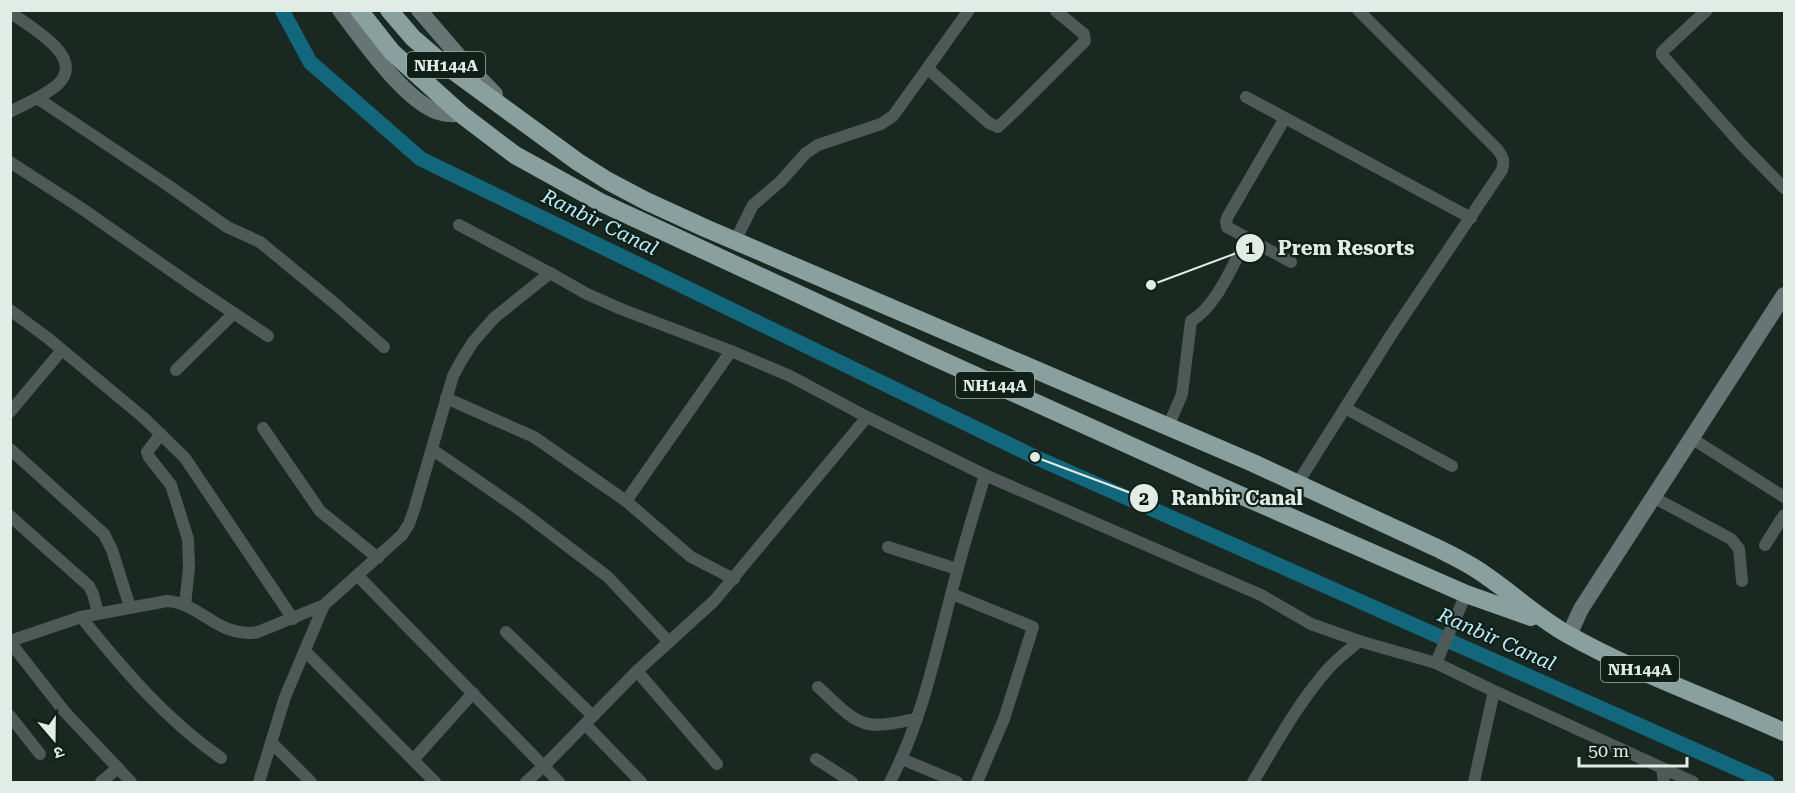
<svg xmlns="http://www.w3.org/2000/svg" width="1795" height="793" font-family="'Roboto Serif','Noto Sans Devanagari',serif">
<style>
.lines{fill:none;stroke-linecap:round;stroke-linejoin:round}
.canal{stroke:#13677c;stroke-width:15}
.street{stroke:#4f5958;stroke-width:12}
.secondary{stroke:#677675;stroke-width:16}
.highway{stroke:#89a09e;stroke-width:18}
.labels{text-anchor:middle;stroke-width:4.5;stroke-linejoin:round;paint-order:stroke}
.shield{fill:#101f18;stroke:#a2aea8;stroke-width:1.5}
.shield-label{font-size:16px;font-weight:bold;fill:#e1ece6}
.water-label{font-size:20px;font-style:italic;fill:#bcebfa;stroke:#101f18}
.leader{fill:none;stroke:#e1ece6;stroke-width:2}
.callout-dot{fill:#e1ece6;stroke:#101f18;stroke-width:2}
.mark-label{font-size:18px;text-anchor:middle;font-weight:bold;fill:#111}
.callout-label{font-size:20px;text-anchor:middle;font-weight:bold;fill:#e1ece6;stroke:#101f18;stroke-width:4.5;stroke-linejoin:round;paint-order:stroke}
</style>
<rect width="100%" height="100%" fill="#192921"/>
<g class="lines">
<path class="canal" d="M282,10L310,62L421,159L1035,457L1767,782"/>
<g class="street">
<path d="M1707,10L1665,49L1662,52V55L1742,145L1784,188"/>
<path d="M10,12C31,28 89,58 56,86C42,97 25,104 10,112"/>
<path d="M928,69L989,123L998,127L1016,110L1085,41L1084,34L1056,11"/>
<path d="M1246,97L1471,218"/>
<path d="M37,98L169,186L227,227L260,242L333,302L384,347"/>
<path d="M1285,118L1228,216L1226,221L1227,227L1291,262"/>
<path d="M10,162L81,208L193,286L268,336"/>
<path d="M459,225L550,273"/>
<path d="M735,241L753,205L781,181L806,153L818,145L881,124L893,116L969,10"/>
<path d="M10,310L49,339L144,418L185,458L293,619"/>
<path d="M731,351L626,501L691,557L734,579"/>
<path d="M176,370L234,313"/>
<path d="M446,398L534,437L626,501"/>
<path d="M1345,408L1452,466"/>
<path d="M10,412L62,350"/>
<path d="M1168,427L1182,394L1191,321C1217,306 1233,264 1247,238"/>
<path d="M263,428L320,511L378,558"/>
<path d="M161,434L147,452L149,457L171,485L188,539L189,567L185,605"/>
<path d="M1691,438L1784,497"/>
<path d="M10,449L104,534L112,550L130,607"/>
<path d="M433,450L520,510L608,577L669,642"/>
<path d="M1297,484L1391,335L1502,170C1505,160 1503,157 1497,149L1358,10"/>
<path d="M1653,497L1731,539L1739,549L1742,581"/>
<path d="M10,516L89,586L93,594L98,613"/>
<path d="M1765,545L1784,515"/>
<path d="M888,547L957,569"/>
<path d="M358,576L559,782"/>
<path d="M952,594L1033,627L1004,719L977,782"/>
<path d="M81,617C123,669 165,719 221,758"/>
<path d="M506,632L593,716"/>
<path d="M10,641L81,617L167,601C201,603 219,639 258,632L324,605L402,535L409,524L414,510L453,376L461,361L473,342L494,318L550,273L587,294L621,309L731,351L790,376L867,417L985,475L1261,595L1311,624L1359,641L1436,663L1494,691L1693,782"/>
<path d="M10,642L64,711L131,782"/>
<path d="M305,651L435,782"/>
<path d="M1436,663L1466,594"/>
<path d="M637,671L717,764"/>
<path d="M818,687C832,699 850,721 869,724C884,727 902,721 917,719"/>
<path d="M10,716L40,754"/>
<path d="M585,724L641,782"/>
<path d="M271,742L311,782"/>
<path d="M816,759L852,782"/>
<path d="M902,759L957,782"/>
<path d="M413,760L473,693"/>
<path d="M1662,768L1664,782"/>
<path d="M101,782L118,768"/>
<path d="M259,782L285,697L324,605"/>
<path d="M526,782L544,766L637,671L714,601L867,417"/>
<path d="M890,782C925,715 938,641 958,568C966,537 976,506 985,475"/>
<path d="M1253,782C1276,744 1298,703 1328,669C1337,659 1349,650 1359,641"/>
<path d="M1474,782L1494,691"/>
</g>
<g class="secondary">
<path d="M340,10C361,38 408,106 442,113C448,115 455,114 461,114"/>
<path d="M419,10L463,61L495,94"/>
<path d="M1569,635L1581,609L1784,295"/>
</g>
<g class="highway">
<path d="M359,10L392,52L461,114L515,155L600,202L921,351L1224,488L1466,594L1531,617"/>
<path d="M389,10L413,38L441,62L578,162L608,181L646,201L705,228L1253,463L1437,548C1453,556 1470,564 1485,575C1513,594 1537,617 1567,634C1636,673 1712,699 1784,732"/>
</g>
</g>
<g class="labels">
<g class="shield">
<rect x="407" y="52" width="78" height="26" rx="4.5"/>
<rect x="956" y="372" width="78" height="26" rx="4.5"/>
<rect x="1601" y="656" width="78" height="26" rx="4.5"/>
</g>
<g class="shield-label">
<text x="446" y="71">NH144A</text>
<text x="995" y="391">NH144A</text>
<text x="1640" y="675">NH144A</text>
</g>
<g class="water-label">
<text transform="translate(600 222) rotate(26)" y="7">Ranbir Canal</text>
<text transform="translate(1497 639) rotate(24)" y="7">Ranbir Canal</text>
</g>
</g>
<path class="leader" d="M1151 285L1250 248M1035 457L1144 498"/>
<g class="callout-dot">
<circle cx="1151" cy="285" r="6"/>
<circle cx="1035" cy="457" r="6"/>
<circle cx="1250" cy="248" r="15"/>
<circle cx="1144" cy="498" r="15"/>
</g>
<g class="mark-label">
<text x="1250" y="254">1</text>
<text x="1144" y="505">2</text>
</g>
<g class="callout-label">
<text x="1346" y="255">Prem Resorts</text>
<text x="1237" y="505">Ranbir Canal</text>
</g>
<rect width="1795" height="793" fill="none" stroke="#e1ece6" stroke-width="24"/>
<g transform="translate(54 739) rotate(160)" stroke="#101f18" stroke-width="4.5" paint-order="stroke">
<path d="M0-4.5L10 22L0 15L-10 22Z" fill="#e1ece6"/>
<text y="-9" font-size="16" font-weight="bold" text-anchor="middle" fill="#e1ece6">उ</text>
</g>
<path d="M1579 757v9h108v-9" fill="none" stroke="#e1ece6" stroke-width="3"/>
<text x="1588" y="757" font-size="18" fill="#e1ece6" stroke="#101f18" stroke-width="4.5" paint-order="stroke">50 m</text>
</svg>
